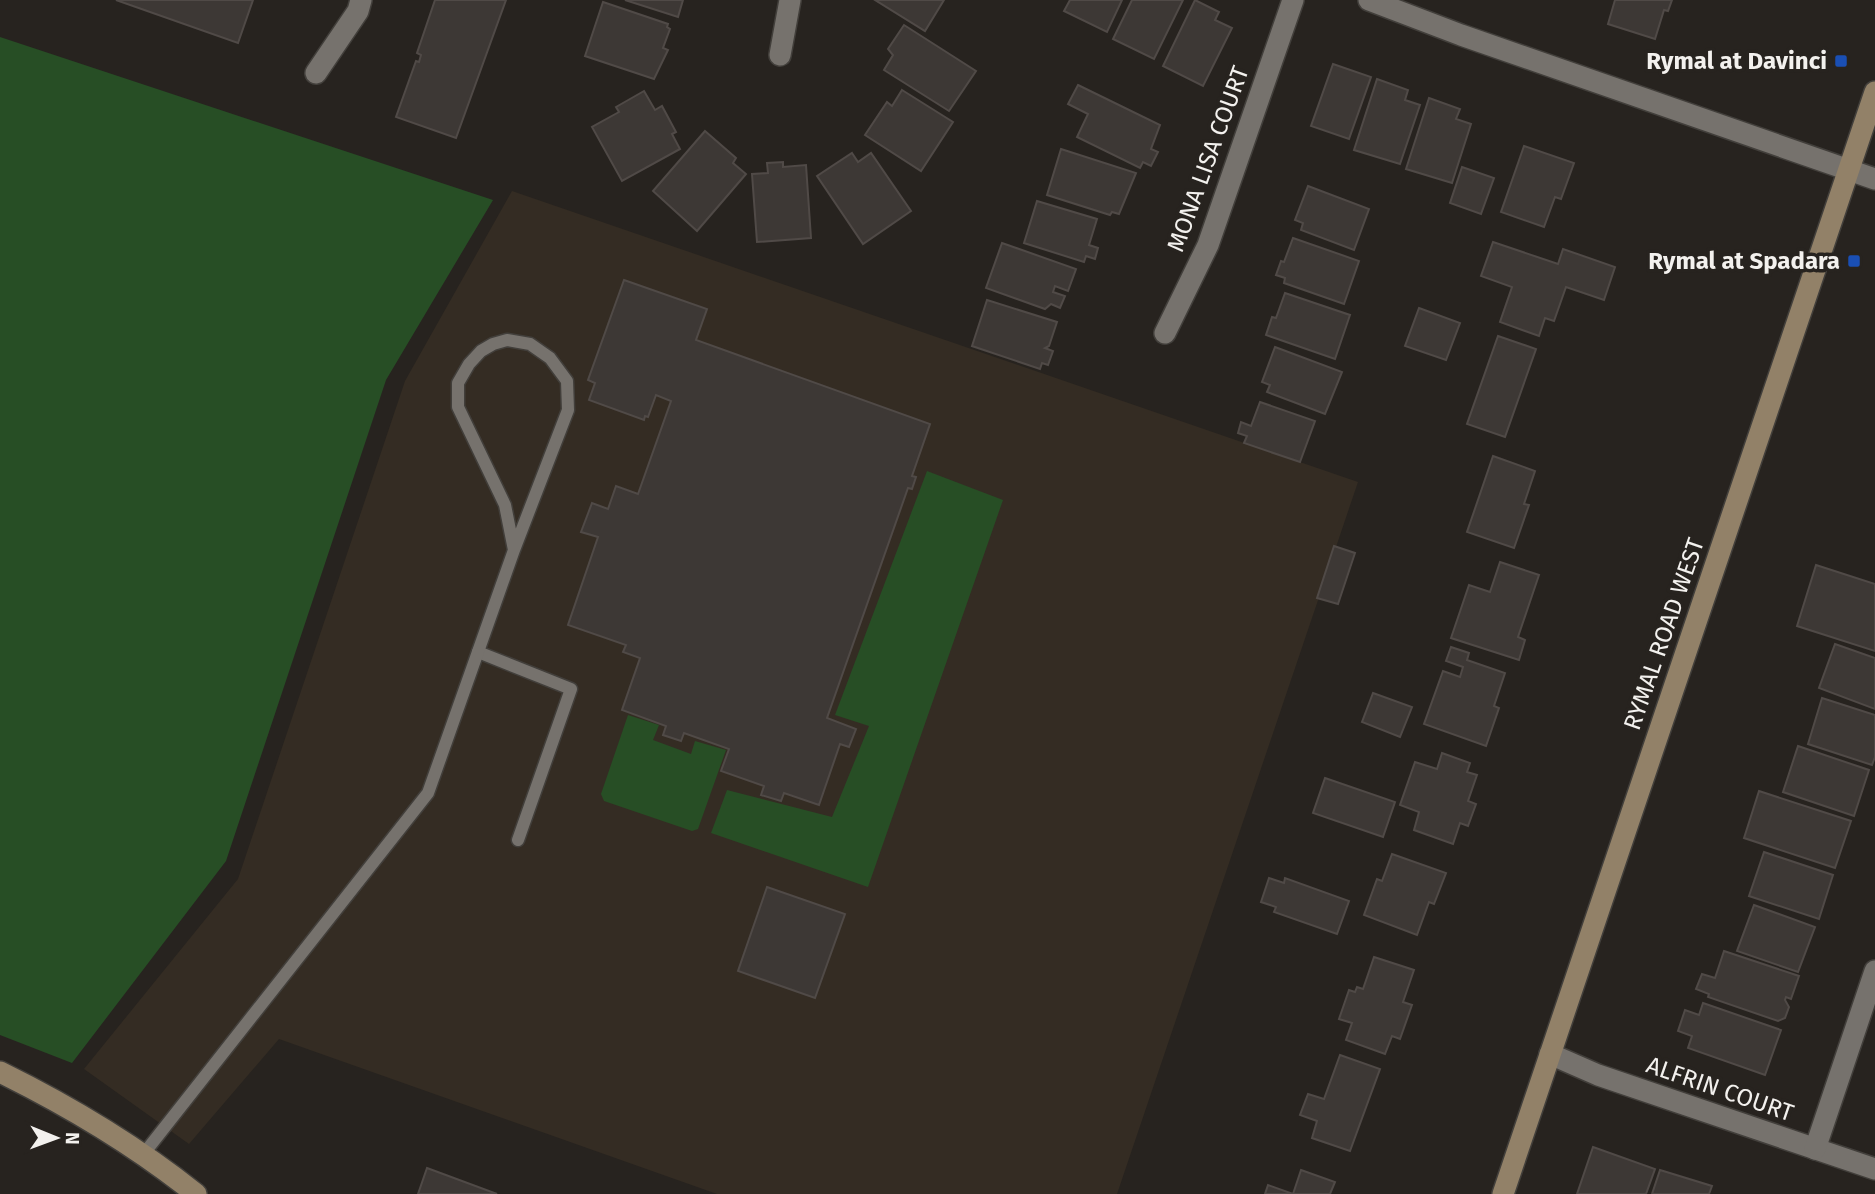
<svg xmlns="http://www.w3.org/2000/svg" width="1875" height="1194" font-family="'Fira Sans',sans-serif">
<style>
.built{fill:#342c23}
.green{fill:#274e25}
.building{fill:#3d3835;stroke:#504a47;stroke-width:2}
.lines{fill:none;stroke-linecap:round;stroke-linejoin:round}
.lane-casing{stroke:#423f3b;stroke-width:15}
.street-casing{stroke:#423f3b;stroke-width:24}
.secondary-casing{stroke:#423f3b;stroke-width:24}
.lane{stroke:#76726d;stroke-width:12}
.street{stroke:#76726d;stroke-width:21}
.secondary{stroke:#928168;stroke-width:21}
.transit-dot{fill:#1a4fb4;stroke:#27231f;stroke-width:2.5}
.labels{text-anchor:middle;stroke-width:7;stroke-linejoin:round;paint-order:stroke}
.poi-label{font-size:24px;font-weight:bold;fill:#f3f1ee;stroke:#27231f;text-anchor:end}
.street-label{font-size:24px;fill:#f3f1ee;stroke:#27231f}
</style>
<rect width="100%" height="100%" fill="#27231f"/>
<path class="built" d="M512,191L1358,482L1117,1194H717L279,1039L189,1144L84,1069L238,879L405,381Z"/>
<g class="green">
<path d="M0,37L493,200L386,380L226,861L72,1063L0,1035Z"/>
<path d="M927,471L1003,500L868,887L711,833L727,790L832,817L869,726L835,715Z"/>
<path d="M628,715L659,725L653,740L691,754L695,741L726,750L698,829L692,831L604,801L601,794Z"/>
</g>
<g class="building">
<path d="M116,0H253L238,43Z"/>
<path d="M435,0H506L456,138L396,117L416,61L419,62L421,55L417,53Z"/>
<path d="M625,0H683L678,17Z"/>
<path d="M875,0H944L925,31Z"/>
<path d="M1070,0H1122L1107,32L1064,11Z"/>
<path d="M1132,0H1183L1154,59L1113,39Z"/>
<path d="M1195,0L1219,12L1215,20L1232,28L1203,86L1163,66Z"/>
<path d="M1615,0H1672L1668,11L1664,10L1655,39L1608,24Z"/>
<path d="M603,2L668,24L667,27L670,29L663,48L668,50L654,79L585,56Z"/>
<path d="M904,25L976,71L949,111L884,70L893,55L888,49Z"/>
<path d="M1333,64L1371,77L1349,139L1311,126Z"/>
<path d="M1377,79L1408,90L1405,100L1420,105L1400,164L1354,150Z"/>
<path d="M1078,85L1160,125L1151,149L1158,152L1151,166L1143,162L1140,168L1077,137L1088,114L1068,104Z"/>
<path d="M902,90L953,122L921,171L865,135L887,102L892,106Z"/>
<path d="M644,91L655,110L662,106L676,132L672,134L680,149L622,181L592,127L619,112L616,107Z"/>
<path d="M1429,98L1460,109L1456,119L1471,124L1452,183L1406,169Z"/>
<path d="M705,131L736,158L733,163L746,174L697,231L653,191Z"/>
<path d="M1524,146L1574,163L1561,199L1555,197L1544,227L1501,212Z"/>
<path d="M1061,149L1136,173L1119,214L1112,212L1110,215L1047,195Z"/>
<path d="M852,153L858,162L871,153L911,211L863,244L817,176Z"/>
<path d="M783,162V167L806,165L811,238L757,242L752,174L768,173L767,163Z"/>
<path d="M1462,167L1494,178L1481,214L1450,203Z"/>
<path d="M1308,186L1369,209L1354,250L1301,230L1303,223L1295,220Z"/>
<path d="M1037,201L1097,219L1089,245L1098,248L1095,259L1086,256L1084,262L1024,243Z"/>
<path d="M1293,238L1359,261L1344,304L1284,283L1285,278L1276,275L1281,261L1284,262Z"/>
<path d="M1493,242L1558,264L1563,249L1615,267L1604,300L1566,287L1554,321L1545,318L1539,336L1500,322L1512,287L1481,276Z"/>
<path d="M1002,243L1076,269L1068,291L1055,286L1053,292L1065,296L1060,308L1051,304L1045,309L986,288Z"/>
<path d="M624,280L707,309L696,340L930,424L912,476L916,477L912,489L908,488L827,718L856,729L849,747L840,744L819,805L784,793L781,801L761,795L764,786L721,771L729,749L684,733L681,741L663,735L666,726L622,710L640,658L623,652L626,645L568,625L598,537L581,532L592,503L608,509L616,486L638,494L671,401L656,395L648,417L645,416L644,420L589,400L595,383L588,380Z"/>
<path d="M1285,293L1350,315L1335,359L1266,335L1272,317L1276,318Z"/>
<path d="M987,300L1057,322L1049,346L1045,348L1053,351L1048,365L1042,363L1040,369L972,346Z"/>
<path d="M1419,308L1460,323L1446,360L1405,346Z"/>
<path d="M1498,336L1536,349L1505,437L1467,424Z"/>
<path d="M1275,347L1342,372L1325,414L1267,392L1270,385L1262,382Z"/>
<path d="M1260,402L1315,421L1300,462L1244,443L1247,436L1238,433L1241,422L1251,426Z"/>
<path d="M1493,456L1535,471L1524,504L1529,505L1514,548L1467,532Z"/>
<path d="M1334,546L1355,553L1338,604L1317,598Z"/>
<path d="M1500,562L1539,575L1518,637L1525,640L1519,660L1451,638L1469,585L1490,592Z"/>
<path d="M1816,565L1875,584V651L1797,626Z"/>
<path d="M1835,644L1875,658V709L1819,688Z"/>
<path d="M1451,647L1469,653L1467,660L1505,673L1494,706L1499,708L1486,746L1424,724L1443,671L1460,677L1463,667L1446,661Z"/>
<path d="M1373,693L1412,707L1400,737L1362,722Z"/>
<path d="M1822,698L1875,715V757L1872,765L1808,744Z"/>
<path d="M1798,746L1869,770L1854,816L1783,792Z"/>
<path d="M1442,753L1470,763L1467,772L1477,775L1468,801L1476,804L1468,826L1460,823L1453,844L1414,830L1419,812L1400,805L1415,762L1437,769Z"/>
<path d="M1325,778L1395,802L1383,837L1313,813Z"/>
<path d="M1759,791L1851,821L1835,868L1744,838Z"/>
<path d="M1764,852L1833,875L1819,919L1749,896Z"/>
<path d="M1392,854L1446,873L1434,904L1429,902L1417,935L1364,915L1377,879L1382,881Z"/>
<path d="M1269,878L1284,883L1285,878L1349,901L1337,934L1274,912L1276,907L1261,902Z"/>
<path d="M767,887L845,914L815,998L738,971Z"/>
<path d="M1754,905L1815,927L1798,972L1737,951Z"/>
<path d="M1724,951L1799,976L1791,999L1786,997L1785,1000L1789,1007L1785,1018L1778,1021L1708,997L1709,994L1696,989L1702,974L1715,978Z"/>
<path d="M1374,957L1414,970L1403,1002L1412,1005L1400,1039L1392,1036L1385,1054L1346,1040L1352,1023L1339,1019L1349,990L1355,992L1357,987L1363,989Z"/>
<path d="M1703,1003L1781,1030L1765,1075L1688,1048L1692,1036L1678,1031L1685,1010L1699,1015Z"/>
<path d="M1340,1055L1380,1069L1350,1151L1312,1138L1317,1121L1300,1115L1308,1094L1324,1099Z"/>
<path d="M1593,1147L1655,1169L1646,1194H1577Z"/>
<path d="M427,1168L497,1194H418Z"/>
<path d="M1301,1170L1335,1182L1330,1194H1265L1268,1185L1293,1194Z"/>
<path d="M1660,1170L1712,1186L1709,1194H1652Z"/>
</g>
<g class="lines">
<defs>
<g id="lane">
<path d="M478,652L571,689L518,840"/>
<path d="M142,1156L428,793L514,550L568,410L567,381L550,358L530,344L507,340L493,344L481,351L469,364L458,383V407L505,505L514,550"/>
</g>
<g id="street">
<path d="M1369,0L1461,35L1875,179"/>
<path d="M780,55L790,0"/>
<path d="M316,73L358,11L361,0"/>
<path d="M1165,333L1208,245L1293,0"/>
<path d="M1550,1054L1598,1075L1875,1169"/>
<path d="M1815,1149L1875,971"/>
</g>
<g id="secondary">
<path d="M0,1072C69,1106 136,1146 196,1194"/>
<path d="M1503,1194L1875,92"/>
</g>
</defs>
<use href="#lane" class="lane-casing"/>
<use href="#street" class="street-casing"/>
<use href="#secondary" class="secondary-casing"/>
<use href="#lane" class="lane"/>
<use href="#street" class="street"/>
<use href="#secondary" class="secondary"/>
</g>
<g class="transit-dot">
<rect x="1834" y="54" width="14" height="14" rx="3.5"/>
<rect x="1847" y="254" width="14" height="14" rx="3.5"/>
</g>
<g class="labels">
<g class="poi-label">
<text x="1827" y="69">Rymal at Davinci</text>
<text x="1840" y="269">Rymal at Spadara</text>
</g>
<g class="street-label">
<text transform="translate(1208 159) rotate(-70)" y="8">MONA LISA COURT</text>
<text transform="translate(1664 634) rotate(-71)" y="8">RYMAL ROAD WEST</text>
<text transform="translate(1720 1089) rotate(19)" y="8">ALFRIN COURT</text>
</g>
</g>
<g transform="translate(56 1138) rotate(91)" stroke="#27231f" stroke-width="5" paint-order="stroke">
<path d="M0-5L12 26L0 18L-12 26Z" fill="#f3f1ee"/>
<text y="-10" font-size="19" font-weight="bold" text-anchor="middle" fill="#f3f1ee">N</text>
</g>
</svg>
